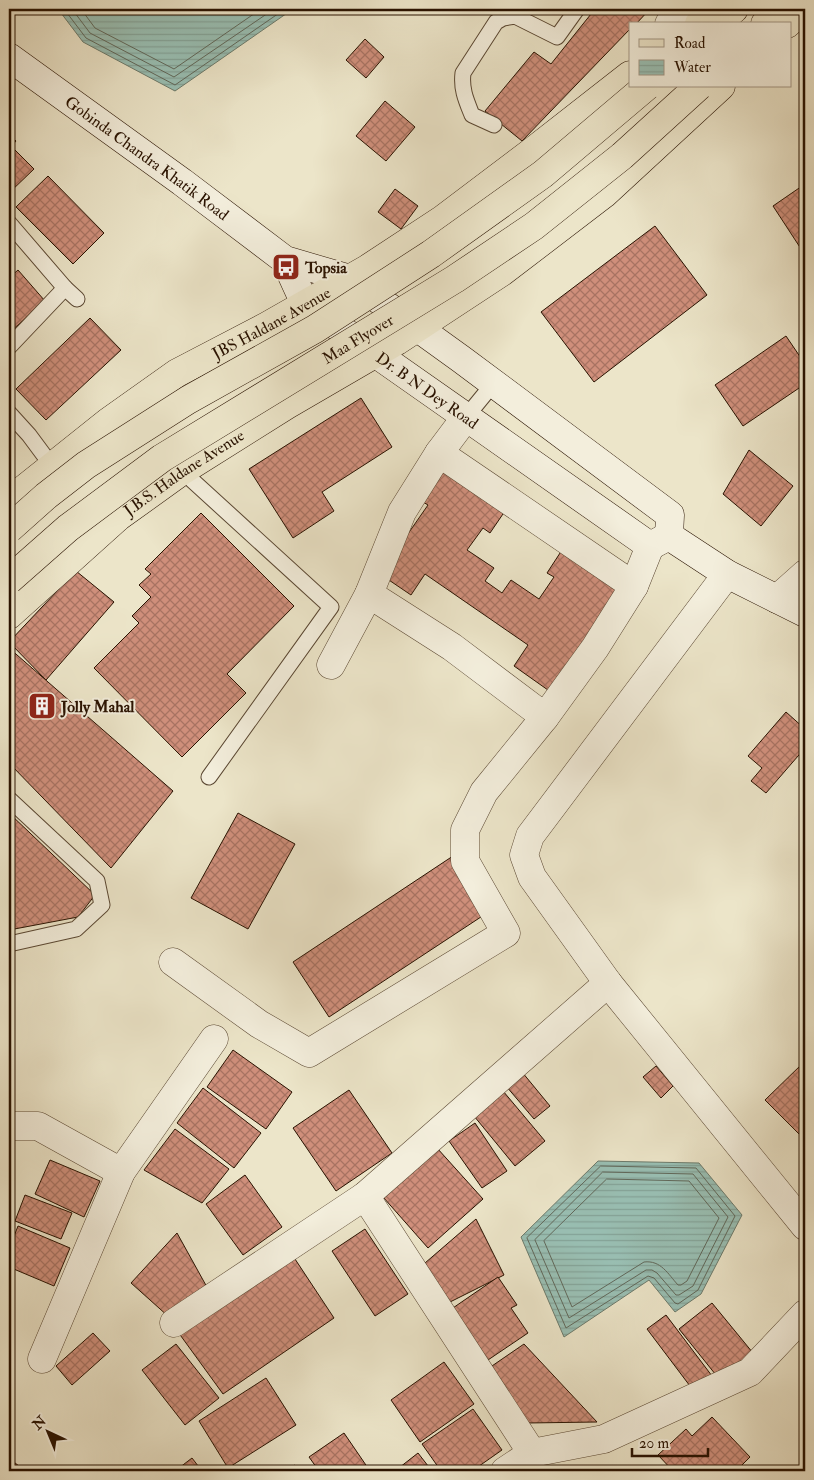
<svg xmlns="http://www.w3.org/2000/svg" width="814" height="1480" font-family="'IM FELL Double Pica',serif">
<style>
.water{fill:url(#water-rules);stroke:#6c7a6b}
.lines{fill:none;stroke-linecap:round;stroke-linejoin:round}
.shore{stroke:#61685a;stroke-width:1}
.building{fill:url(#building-cross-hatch);stroke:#291200}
.service-casing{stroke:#5a4732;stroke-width:17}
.minor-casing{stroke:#5a4732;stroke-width:29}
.secondary-casing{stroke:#291200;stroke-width:29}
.primary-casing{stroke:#291200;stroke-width:29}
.motorway-casing{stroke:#291200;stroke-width:29}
.service{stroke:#f3eedc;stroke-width:15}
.minor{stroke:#f3eedc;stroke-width:28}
.secondary{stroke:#f3eedc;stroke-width:28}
.primary{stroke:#ece5c9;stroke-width:28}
.motorway{stroke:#ece5c9;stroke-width:28}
.motorway-bridge-casing{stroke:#291200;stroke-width:29;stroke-linecap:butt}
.motorway-bridge{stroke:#ece5c9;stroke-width:28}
.labels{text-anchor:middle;stroke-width:4;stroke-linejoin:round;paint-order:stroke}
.street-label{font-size:16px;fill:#291200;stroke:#f3eedc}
.poi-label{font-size:16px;font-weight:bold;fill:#291200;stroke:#f3eedc;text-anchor:start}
</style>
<defs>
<pattern id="water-rules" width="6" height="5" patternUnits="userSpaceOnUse" patternTransform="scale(1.25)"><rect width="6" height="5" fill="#99bfb3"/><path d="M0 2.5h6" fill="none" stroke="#84a398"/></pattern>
<pattern id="building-cross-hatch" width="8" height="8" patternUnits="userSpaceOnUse" patternTransform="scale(1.25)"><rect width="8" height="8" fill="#cf8f7b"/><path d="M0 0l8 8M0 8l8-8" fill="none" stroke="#a87362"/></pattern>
</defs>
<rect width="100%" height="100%" fill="#ece5c9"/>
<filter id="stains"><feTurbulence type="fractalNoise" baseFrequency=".004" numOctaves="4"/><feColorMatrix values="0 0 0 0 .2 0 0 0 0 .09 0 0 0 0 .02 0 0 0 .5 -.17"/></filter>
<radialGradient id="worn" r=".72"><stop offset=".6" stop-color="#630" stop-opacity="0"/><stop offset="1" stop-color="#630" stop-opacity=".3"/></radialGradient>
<g class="water">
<path d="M58,9H293L175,91L83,42Z"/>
<path d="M598,1161L699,1163L742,1215L701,1294L675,1312L649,1280L564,1337L521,1237Z"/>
</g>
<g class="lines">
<g class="shore">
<path d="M64,9L86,38L175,85L285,9"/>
<path d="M72,9L90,33L174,77L274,9"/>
<path d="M81,9L95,28L174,69L261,9"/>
<path d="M601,1166L696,1168L735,1216L698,1290L678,1304L675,1303L654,1278L648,1276L566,1328L527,1238Z"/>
<path d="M603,1172L693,1174L728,1217L693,1286L679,1295H676L657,1273L652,1270H646L569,1318L535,1240Z"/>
<path d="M607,1179L689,1181L719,1218L687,1281L681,1285H678C668,1274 661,1260 644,1262L572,1307L544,1241Z"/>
</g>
</g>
<g class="building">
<path d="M595,9H647L649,10L636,24H630V29L522,141L485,111L534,52L551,64Z"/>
<path d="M365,39L384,57L366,78L346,60Z"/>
<path d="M385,101L415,127L386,161L356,136Z"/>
<path d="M9,134L16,141L9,149Z"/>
<path d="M15,150L34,169L9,193V156Z"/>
<path d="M48,176L104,233L73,264L16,207Z"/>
<path d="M805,184V255L773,206Z"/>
<path d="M395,189L418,206L401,229L378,212Z"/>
<path d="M655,226L707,295L594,382L541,312Z"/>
<path d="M18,270L45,301L9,333V278Z"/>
<path d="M90,318L121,350L46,420L16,389Z"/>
<path d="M786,336L805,364V384L743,426L715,385Z"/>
<path d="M361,398L392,447L322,492L334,511L293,538L249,469Z"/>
<path d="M749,450L793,486L761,526L723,494Z"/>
<path d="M440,466L505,511L490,533L483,528L467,550L494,568L485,581L502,593L511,580L539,599L554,577L547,573L562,550L625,593L555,695L514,666L528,645L425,574L411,595L380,574L428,505L418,499Z"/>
<path d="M201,513L294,606L227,674L246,693L182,757L94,668L139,623L132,616L151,597L139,585L151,574L145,569Z"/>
<path d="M76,571L114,602L46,680L9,642Z"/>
<path d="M9,648L173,791L111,868L9,763Z"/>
<path d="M786,712L805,729V748L766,793L751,781L762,768L748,756Z"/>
<path d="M9,813L95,895L78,917L9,930Z"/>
<path d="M238,813L295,844L248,929L191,898Z"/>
<path d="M453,856L490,911L329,1017L293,962Z"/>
<path d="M233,1050L292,1092L266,1129L207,1087Z"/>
<path d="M802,1064L805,1068V1135L803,1138L765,1100Z"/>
<path d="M656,1066L673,1086L661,1098L643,1077Z"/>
<path d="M522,1072L550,1106L534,1119L506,1086Z"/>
<path d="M203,1088L261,1133L234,1168L177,1123Z"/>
<path d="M349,1090L392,1153L336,1191L293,1128Z"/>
<path d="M503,1091L545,1141L515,1166L474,1116Z"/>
<path d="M475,1123L507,1171L482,1188L449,1141Z"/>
<path d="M175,1129L229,1169L202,1203L144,1170Z"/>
<path d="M437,1148L483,1199L428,1248L383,1197Z"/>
<path d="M50,1160L100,1181L84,1217L35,1194Z"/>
<path d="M245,1175L282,1227L243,1255L206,1204Z"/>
<path d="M25,1195L72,1213L61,1239L15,1221Z"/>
<path d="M476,1219L504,1275L446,1304L425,1263Z"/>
<path d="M18,1226L70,1248L54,1286L9,1267V1249Z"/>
<path d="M365,1229L408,1294L375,1316L332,1251Z"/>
<path d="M177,1233L208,1289L169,1317L131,1283Z"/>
<path d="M293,1256L334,1318L223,1394L178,1332Z"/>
<path d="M498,1277L517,1305L511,1308L528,1333L485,1362L450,1310Z"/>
<path d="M712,1303L753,1353L720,1380L679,1329Z"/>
<path d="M666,1315L712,1376L693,1390L647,1329Z"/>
<path d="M93,1333L110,1351L72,1385L56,1366Z"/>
<path d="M176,1344L219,1398L185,1425L142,1370Z"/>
<path d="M524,1344L597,1422L527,1423L489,1368Z"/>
<path d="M444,1362L474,1404L420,1442L391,1400Z"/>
<path d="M266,1378L296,1425L228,1468L199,1421Z"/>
<path d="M473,1409L502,1450L472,1471H441L422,1444Z"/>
<path d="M712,1417L750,1457L736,1471H673L658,1455L686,1429L692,1436Z"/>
<path d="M344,1433L370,1471H319L309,1457Z"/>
<path d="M418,1453L432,1471H395Z"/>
<path d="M9,1458L25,1471H9Z"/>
<path d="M192,1458L202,1471H175Z"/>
<path d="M295,1465L299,1471H285Z"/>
</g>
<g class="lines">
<defs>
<g id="service">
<path d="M494,125L472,115C466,100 461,89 463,73L496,22L503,18L515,16L557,37L577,9"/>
<path d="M9,223L65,288L77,299"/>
<path d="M9,347L65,288"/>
<path d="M9,413L29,435L52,466"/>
<path d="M466,417L493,384"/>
<path d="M182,471L331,607L209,777"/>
<path d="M9,799L97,881L102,905L76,929L9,944"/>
</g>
<g id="minor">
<path d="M669,24L679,9"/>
<path d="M466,417L439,453L402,512L369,594L452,647L545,717L595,648L634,586L650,546"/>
<path d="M439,453L634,586"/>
<path d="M727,574L530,836L524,855L532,877L608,983L805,1226"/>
<path d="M777,599L805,574"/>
<path d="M331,665L369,594"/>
<path d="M173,962L259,1024L309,1053L506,933L465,861V830L484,792L545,717"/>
<path d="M9,1126H38L121,1172"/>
<path d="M365,1196L532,1453"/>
<path d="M174,1323L365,1196L608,983"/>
<path d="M42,1359L121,1172L214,1039"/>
<path d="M505,1471L532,1453L604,1439L750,1372L805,1314"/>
</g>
<g id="secondary">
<path id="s1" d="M9,57L182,182L285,260L350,279L461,359L670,515L669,536"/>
<path id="s2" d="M285,260L305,304L650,546L669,536"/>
<path d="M669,536L727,574L805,613"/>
</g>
<g id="primary">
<path d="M699,24L715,9"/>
<path d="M787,24L803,9"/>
<path id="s3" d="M9,501L108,422L177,373L267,326L367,269L443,219L529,154L630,75"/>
<path id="s4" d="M9,615L118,517L182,471L287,405L397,341L502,272L604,194L721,86"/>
</g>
<g id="motorway">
<path d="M717,24L734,9"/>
<path d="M765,24L780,9"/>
</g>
</defs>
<use href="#service" class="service-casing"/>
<use href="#minor" class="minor-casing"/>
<use href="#secondary" class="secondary-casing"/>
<use href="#primary" class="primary-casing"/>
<use href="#motorway" class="motorway-casing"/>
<use href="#service" class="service"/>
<use href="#minor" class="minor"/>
<use href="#secondary" class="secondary"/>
<use href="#primary" class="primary"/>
<use href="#motorway" class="motorway"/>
<defs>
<g id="motorway-bridge">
<path d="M9,529L46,496L86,465L188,400L315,329L431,254L543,174L647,86"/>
<path id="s5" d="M9,580L68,528L162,458L455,279L534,226L622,156L699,86"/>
</g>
</defs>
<use href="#motorway-bridge" class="motorway-bridge-casing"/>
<use href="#motorway-bridge" class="motorway-bridge"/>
</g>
<defs>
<symbol id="bus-square" viewBox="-11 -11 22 22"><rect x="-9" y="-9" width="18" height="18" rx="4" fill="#8f2418" stroke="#f3eedc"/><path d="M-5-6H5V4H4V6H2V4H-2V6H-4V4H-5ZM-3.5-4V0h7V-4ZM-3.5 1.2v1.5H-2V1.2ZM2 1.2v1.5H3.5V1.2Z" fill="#fff"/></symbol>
<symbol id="building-square" viewBox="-11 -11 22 22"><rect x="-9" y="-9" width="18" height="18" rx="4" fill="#8f2418" stroke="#f3eedc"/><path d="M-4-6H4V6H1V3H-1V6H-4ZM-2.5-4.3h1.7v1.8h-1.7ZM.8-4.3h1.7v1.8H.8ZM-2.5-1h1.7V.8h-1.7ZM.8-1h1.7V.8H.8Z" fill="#fff"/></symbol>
</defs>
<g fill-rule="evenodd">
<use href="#bus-square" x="270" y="251" width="32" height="32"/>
<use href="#building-square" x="26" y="690" width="32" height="32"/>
</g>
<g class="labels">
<g class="street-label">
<text dy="6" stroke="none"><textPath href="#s1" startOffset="171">Gobinda Chandra Khatik Road</textPath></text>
<text dy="6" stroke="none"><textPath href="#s3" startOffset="318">JBS Haldane Avenue</textPath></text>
<text dy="6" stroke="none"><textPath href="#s5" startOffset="425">Maa Flyover</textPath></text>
<text dy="6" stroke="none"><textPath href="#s2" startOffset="198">Dr. B N Dey Road</textPath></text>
<text dy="6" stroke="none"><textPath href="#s4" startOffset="226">J.B.S. Haldane Avenue</textPath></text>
</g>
<g class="poi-label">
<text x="305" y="273">Topsia</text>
<text x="61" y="712">Jolly Mahal</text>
</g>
</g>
<rect width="814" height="1480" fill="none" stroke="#ece5c9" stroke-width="30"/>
<rect x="10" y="10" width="794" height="1460" fill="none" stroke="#291200" stroke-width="2.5"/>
<rect x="15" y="15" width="784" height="1450" fill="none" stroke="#291200"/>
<rect x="629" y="22" width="162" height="65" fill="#f3eedc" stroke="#a29684"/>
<rect x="639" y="39" width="25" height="8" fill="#ece5c9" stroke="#a29684"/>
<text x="674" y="48" font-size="15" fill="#291200">Road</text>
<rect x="639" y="60" width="25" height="15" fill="url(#water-rules)" stroke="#a29684"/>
<text x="674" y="72" font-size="15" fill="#291200">Water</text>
<g transform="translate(48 1432) rotate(316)" stroke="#f3eedc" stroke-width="4" paint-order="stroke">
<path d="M0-4L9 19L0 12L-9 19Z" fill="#291200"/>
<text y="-8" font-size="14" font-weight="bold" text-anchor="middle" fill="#291200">N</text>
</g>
<path d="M632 1448v8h76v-8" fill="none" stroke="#291200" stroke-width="2.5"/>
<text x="639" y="1448" font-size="15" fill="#291200" stroke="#f3eedc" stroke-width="4" paint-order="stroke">20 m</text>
<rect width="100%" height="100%" filter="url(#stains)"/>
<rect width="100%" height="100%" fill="url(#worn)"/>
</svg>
